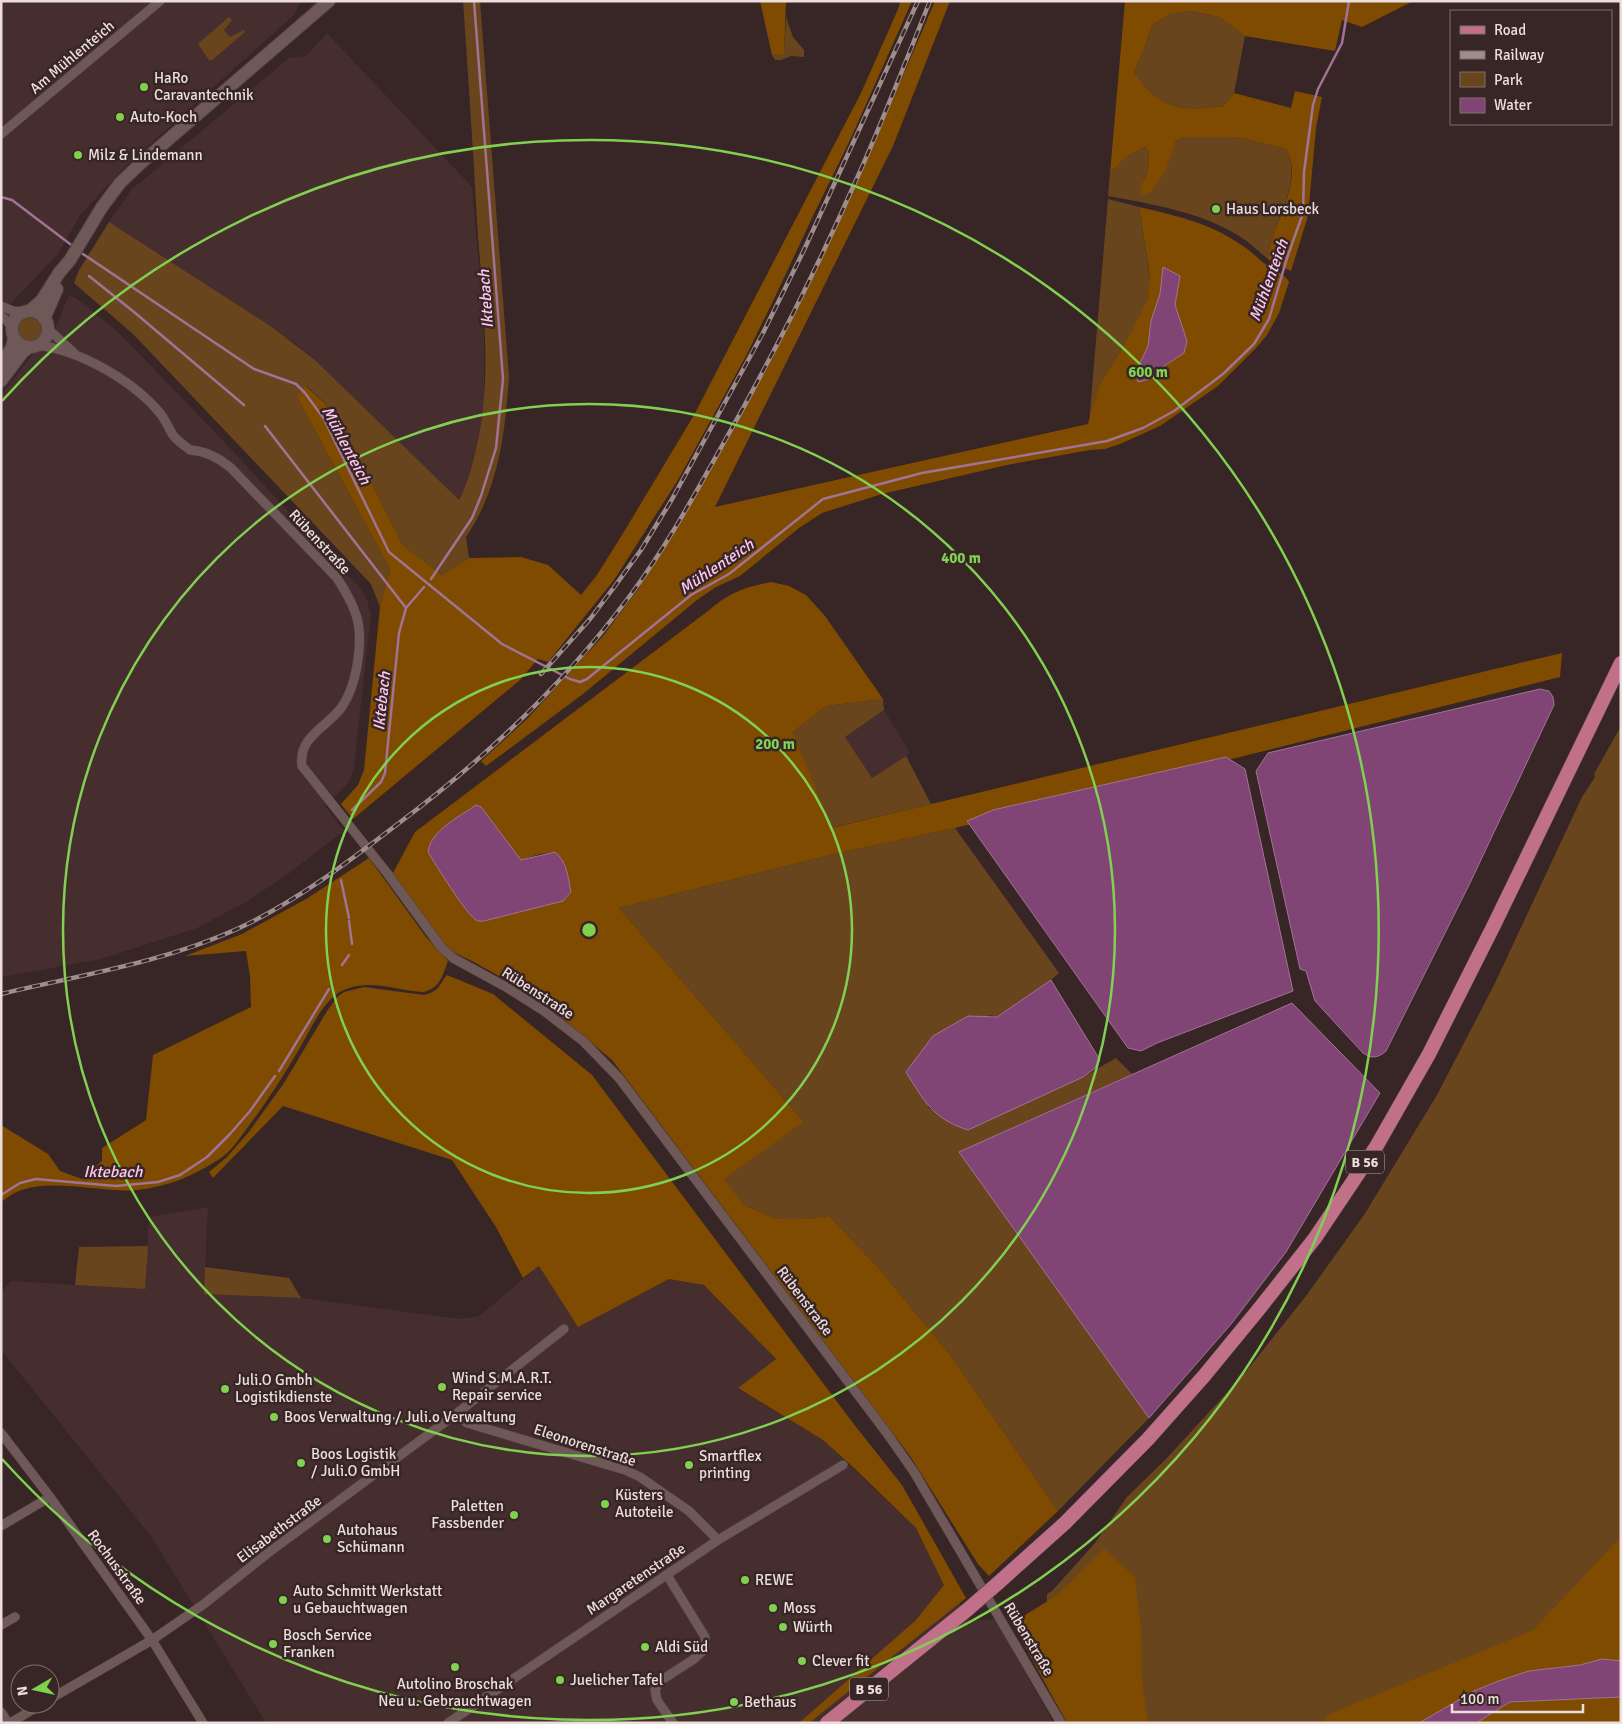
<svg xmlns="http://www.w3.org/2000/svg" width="1622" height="1724" font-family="Signika,sans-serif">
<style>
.built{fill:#472e2e}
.green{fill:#69451d}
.forest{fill:#7f4b00;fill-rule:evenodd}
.water{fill:#814575;stroke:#a17394}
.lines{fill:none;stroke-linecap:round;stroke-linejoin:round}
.stream{stroke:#a17394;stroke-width:2.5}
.minor-casing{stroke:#504040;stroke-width:10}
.secondary-casing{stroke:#504040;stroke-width:14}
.primary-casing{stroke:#504040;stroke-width:15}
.minor{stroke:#6f5958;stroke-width:9}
.secondary{stroke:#6f5958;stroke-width:12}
.primary{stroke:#c1708a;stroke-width:14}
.rail-casing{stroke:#9d8d8c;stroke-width:4.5}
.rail{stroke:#382525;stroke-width:2.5;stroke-dasharray:8;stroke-linecap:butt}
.primary-bridge-casing{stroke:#504040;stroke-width:15;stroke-linecap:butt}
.primary-bridge{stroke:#c1708a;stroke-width:14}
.ring{fill:none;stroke:#80d052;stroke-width:2.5}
.poi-dot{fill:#80d052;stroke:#382525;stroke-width:2}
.labels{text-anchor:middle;stroke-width:5;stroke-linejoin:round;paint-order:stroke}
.shield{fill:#382525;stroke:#b5a6a6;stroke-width:1}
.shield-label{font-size:14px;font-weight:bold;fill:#ebdedd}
.street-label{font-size:15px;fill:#ebdedd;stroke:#382525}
.poi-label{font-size:15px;fill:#ebdedd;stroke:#382525;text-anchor:start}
.water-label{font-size:16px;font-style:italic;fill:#fec8f1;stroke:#382525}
.centre{fill:#80d052;stroke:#382525;stroke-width:2.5}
.ring-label{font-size:15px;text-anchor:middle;font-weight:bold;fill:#80d052;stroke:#382525;stroke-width:5;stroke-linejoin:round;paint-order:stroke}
</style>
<rect width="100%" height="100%" fill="#382525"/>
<g class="built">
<path d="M1,1H303L298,5L295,14L128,164L80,215L58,254L14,300L1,319Z"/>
<path d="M327,33L472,187L484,321V404L478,442L465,488L458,500L310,355L297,345L272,327L109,222L132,189L289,58L306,56Z"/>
<path d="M69,295L77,299L119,333L211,428L360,588L367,600L371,614L354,767L349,782L325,806L344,831L288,874L246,902L197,928L101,959L1,977V395L32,355L50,341Z"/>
<path d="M884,710L910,753L872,778L845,737Z"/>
<path d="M208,1207L204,1294L301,1298L460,1319L479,1316L539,1266L578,1326L669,1279L704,1285L776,1359L738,1389L823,1440L916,1528L937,1566L971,1621L995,1619L1054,1723H266L151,1536L1,1350V1293L11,1281L145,1289L149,1217Z"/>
</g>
<g class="green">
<path d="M463,1H480L509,377C505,433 499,489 466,537L469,558L442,575L403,545L337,415L307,386L297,397L390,569L380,607L371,584L133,334L74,283L79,270L109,222L272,327L315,360L459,500C466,487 469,475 473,461C495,384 482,300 477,220C473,147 468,74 463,1Z"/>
<path d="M1189,11L1219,17L1245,36L1234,93L1223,106C1180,112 1160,109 1134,72L1144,49L1152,25L1170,14Z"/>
<path d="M229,17L232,20L224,30L230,37L244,30L245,32L212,60H209L198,44Z"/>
<path d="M786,17L793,37L804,50V57L791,56L781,60H775L772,55L784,53Z"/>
<path d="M1210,136L1237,137L1286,149C1305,182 1270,225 1268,259C1257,250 1247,240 1234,233C1196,211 1151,204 1108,196L1110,173L1129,155L1145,147L1149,152L1148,171L1142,183L1171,152L1176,141L1184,137Z"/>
<path d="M1108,199L1139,207L1150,278L1147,302L1123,347L1099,385L1089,424Z"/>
<circle cx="30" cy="328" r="13"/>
<path d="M883,699L884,710L845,737L872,778L906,756L931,804L830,828L793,732L826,706Z"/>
<path d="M1621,726V1723H1102L1046,1620L1047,1594L1052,1591L1095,1543L1127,1497L1166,1459L1244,1374L1306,1296L1364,1215L1437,1095L1494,985L1582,797L1595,777L1594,774Z"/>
<path d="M955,828L1059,973L1051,980L997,1017L989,1015L928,1107L953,1125L1083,1077L1116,1058L1132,1074L960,1152L1149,1418L1058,1511L951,1356L876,1265L829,1216L806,1219H777L744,1205L723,1179L804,1122L619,908L834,854Z"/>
<path d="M148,1246L145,1289L75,1285L79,1247Z"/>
<path d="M205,1267L289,1278L301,1298L204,1294Z"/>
</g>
<g class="forest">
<path d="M760,1H786L784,54L772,55Z"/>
<path d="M900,1H912L851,138L812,218L774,299L746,356L678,480L614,580L548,662L538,659L520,680L353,819L341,804L358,785L364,770L380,607L390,569L297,397L306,386L337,415L403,545L442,575L469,558L521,557L548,565L581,595L597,575L628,525L694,415L861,93L899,7Z"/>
<path d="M935,1H950L893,146L715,507L1088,424L1099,385L1123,347L1147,301L1150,276L1139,207C1174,215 1210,223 1240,244C1250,250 1258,259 1268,266C1275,271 1285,274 1289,282L1279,313L1267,335L1256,348L1218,386L1160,426L1120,444L1105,449L1090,450L1007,465L882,494L822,513L799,528L740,576L716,587L697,600L583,694L486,766L481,761L528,718L603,636L639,588L769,365L902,78Z"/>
<path d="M1125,1H1413L1362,27L1342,20L1335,51L1245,36L1219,17L1190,11L1170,14L1152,25L1144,49L1134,72C1160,109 1180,112 1223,106L1234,93L1291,108L1295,91L1322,97L1316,128L1308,216L1291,271L1279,266L1268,259C1270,225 1306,182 1286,149L1237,137H1184L1176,141L1165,172L1151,192L1145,195L1141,193L1142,183L1148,171L1149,152L1145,147L1129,155L1110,173Z"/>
<path d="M771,582L789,586L806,595L825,616L883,699L826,706L793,732L831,828L1562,653L1560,677L955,828L834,854L619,908L804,1122L724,1179L744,1205L777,1219H806L829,1216L876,1265L951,1356L1058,1511L989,1576L978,1564L910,1456L612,1060L537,997L472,961L447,949L393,873L415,832L708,611C728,593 744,587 771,582ZM555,852L562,859L571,892L563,901L483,921L521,860L540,854Z"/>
<path d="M369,858L426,937L448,961C442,976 441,987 424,992C398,991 375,980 349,988C324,995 311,1030 298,1051C283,1077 266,1103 248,1127C239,1139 231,1152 218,1160C193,1176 167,1187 137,1190C101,1193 49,1177 17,1192C11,1194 6,1199 1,1202V1125L48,1154L60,1171L82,1179L102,1161V1148L146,1120L153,1055L251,1007L250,976L246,951L185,956L242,934L306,899Z"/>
<path d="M447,975L493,994L592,1075L853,1423L902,1485L966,1598L809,1723H799L916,1620L944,1585L916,1528L854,1468L823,1440L738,1388L776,1359L704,1285L669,1279L578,1327L539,1266L523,1278L496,1227L452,1160L283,1106L213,1178L209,1172L227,1157L248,1133L284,1083L327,1011L337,997L344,992L364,987L424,995C440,991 438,986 447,975Z"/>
<path d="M1621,1537V1661L1590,1662L1580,1665L1529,1671L1496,1682L1474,1691L1419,1723H1322L1330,1714L1533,1630Z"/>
<path d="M1104,1549L1135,1577L1141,1630L1142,1682L1148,1723H1067L1012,1623L1056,1596Z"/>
<path d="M1621,1697V1723H1476L1510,1702Z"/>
</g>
<g class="water">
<path d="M1163,267L1180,276L1175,305L1187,341L1184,353L1164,366L1150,379L1138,382L1136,372L1148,346L1151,321L1160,294Z"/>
<path d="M1540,689L1549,691L1553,697L1554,705L1470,883L1386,1051C1378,1058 1372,1059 1363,1053L1315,1001L1306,971L1300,969L1256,771L1268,753Z"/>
<path d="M1226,757L1245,769L1293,991L1157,1043L1141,1051L1128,1048L967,821L993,810Z"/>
<path d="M476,805L481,807L521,860L555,852C567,861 568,878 571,892L563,901L488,920C484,921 480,922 476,920C466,914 436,865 428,852C431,830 459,817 476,805Z"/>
<path d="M1051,980L1100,1060L1094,1069L1083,1077L968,1130C933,1119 924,1101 906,1072L933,1036L968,1016L997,1017Z"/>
<path d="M1292,1003L1380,1093L1286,1252L1232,1323L1149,1418L959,1152Z"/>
<path d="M1602,1659L1621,1661V1697L1510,1702L1476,1723H1419L1474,1691L1496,1682L1529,1671L1580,1665Z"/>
</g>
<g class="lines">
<g class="stream">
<path d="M1,197L12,200L74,247"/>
<path d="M80,252L254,369L296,384L305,393L324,419L389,552L502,644L570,679L580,682L587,679L691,595L729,574L823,499L922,473L1107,441L1143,428L1174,411L1223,374L1254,344L1269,319L1287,258L1303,213L1304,172L1313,105L1318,89L1342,43L1349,1"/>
<path d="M89,276L134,312L244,405"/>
<path d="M265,426L406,608"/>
<path d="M431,579L472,518L481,496L496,448L503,379L474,1"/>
<path d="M352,810L381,782L385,773L399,633L406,608L424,587"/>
<path d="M341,880L349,918"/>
<path d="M349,921L352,944"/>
<path d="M342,965L349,955"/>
<path d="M279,1071L329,989"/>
<path d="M1,1195L20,1183L36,1179L116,1186L158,1182L180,1175L207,1157L230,1134L250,1111L275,1076"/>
</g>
<defs>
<g id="minor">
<path d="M1,134L160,1"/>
<path d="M1,306L13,311L23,312"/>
<path d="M1,316L7,321L12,327"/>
<path d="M48,329L74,353"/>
<path d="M37,345C79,350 132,380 159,412C165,418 168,428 173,435C177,441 184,445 190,450C206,451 218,457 231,468L337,578C344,589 351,600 355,612C365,637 357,686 341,708C326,728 298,737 302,766L387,873L441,947L453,958L506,987L544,1011L583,1041L619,1078L886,1432L914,1472L1061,1723"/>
<path d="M456,1414L467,1423L625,1470L640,1477L689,1511L718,1540"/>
<path d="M1,1433L50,1497L152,1640L203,1723"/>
<path d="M1,1526L50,1497"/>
<path d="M667,1575L705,1637V1649L694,1659L660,1681L655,1690L657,1700L673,1723"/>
<path d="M1,1625L15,1617"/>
<path d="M50,1699L152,1640L204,1604L268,1553L456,1414L564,1329"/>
<path d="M1,1712L8,1723"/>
<path d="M10,1723L42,1704"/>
<path d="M448,1723L718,1540L843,1465"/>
</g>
<g id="secondary">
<path d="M30,311L42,300L59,273L70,260L102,207L120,183L141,163L329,1"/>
<circle cx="30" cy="329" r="18"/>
<path d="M44,319L57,289"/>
<path d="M1,366L12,347L14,338"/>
<path d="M1,381L22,353L29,347"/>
</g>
<g id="primary">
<path d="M997,1584L1065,1523L1148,1439L1204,1376L1259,1309L1315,1238L1376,1147L1429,1054L1494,925L1621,663"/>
<path d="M827,1723L967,1610"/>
</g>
</defs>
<use href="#minor" class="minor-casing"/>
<use href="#secondary" class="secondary-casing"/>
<use href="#primary" class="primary-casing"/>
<use href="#minor" class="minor"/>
<use href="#secondary" class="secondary"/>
<use href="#primary" class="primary"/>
<defs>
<g id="rail">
<path d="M541,674L590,619L615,586L641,550L671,501L763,333L804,250L918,1"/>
<path d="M1,994C80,975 162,963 237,929C296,902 348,862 399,823C486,758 564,684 629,597C665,549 694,496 723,444C770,361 814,275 853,187C881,126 905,63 930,1"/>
</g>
</defs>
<use href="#rail" class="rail-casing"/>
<use href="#rail" class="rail"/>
<defs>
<path id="primary-bridge" d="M967,1610L997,1584"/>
</defs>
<use href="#primary-bridge" class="primary-bridge-casing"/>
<use href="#primary-bridge" class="primary-bridge"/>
</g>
<g class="ring">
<circle cx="589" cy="930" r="263"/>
<circle cx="589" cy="930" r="526"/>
<path d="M2 401A790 790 0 1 1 2 1459"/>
</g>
<g class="poi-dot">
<circle cx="144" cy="87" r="5"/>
<circle cx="120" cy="117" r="5"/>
<circle cx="78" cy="155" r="5"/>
<circle cx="1216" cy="209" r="5"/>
<circle cx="442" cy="1387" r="5"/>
<circle cx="225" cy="1389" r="5"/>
<circle cx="274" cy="1417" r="5"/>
<circle cx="301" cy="1463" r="5"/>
<circle cx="689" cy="1465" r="5"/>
<circle cx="605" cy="1504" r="5"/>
<circle cx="514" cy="1515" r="5"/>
<circle cx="327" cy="1539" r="5"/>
<circle cx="745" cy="1580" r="5"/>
<circle cx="283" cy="1600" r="5"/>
<circle cx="773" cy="1608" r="5"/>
<circle cx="783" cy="1627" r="5"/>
<circle cx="273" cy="1644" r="5"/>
<circle cx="645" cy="1647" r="5"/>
<circle cx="802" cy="1661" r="5"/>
<circle cx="455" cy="1667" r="5"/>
<circle cx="560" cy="1680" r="5"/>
<circle cx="734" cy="1702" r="5"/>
</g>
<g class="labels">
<g class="shield">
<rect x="1346" y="1150.5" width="38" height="23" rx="4"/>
<rect x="850" y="1677.5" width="38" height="23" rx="4"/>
</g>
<g class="shield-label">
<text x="1365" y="1167">B 56</text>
<text x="869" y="1694">B 56</text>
</g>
<g class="street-label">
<text transform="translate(72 57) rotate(-40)" y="5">Am Mühlenteich</text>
<text transform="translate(320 542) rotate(47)" y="5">Rübenstraße</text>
<text transform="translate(538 993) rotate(33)" y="5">Rübenstraße</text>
<text transform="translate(805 1301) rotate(53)" y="5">Rübenstraße</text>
<text transform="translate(585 1445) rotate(18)" y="5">Eleonorenstraße</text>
<text transform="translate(279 1529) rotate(-37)" y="5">Elisabethstraße</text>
<text transform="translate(117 1567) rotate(54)" y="5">Rochusstraße</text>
<text transform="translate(636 1579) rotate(-34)" y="5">Margaretenstraße</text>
<text transform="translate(1029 1639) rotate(59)" y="5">Rübenstraße</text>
</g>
<g class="poi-label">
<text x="154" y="83">HaRo<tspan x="154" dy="17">Caravantechnik</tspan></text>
<text x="130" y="122">Auto-Koch</text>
<text x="88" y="160">Milz &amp; Lindemann</text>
<text x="1226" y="214">Haus Lorsbeck</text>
<text x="452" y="1383">Wind S.M.A.R.T.<tspan x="452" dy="17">Repair service</tspan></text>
<text x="235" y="1385">Juli.O Gmbh<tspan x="235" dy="17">Logistikdienste</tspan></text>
<text x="284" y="1422">Boos Verwaltung / Juli.o Verwaltung</text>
<text x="311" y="1459">Boos Logistik<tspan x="311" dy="17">/ Juli.O GmbH</tspan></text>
<text x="699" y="1461">Smartflex<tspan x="699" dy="17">printing</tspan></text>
<text x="615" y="1500">Küsters<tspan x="615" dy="17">Autoteile</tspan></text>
<text x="504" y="1511" text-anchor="end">Paletten<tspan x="504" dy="17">Fassbender</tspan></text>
<text x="337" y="1535">Autohaus<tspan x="337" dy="17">Schümann</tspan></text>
<text x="755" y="1585">REWE</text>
<text x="293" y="1596">Auto Schmitt Werkstatt<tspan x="293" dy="17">u Gebauchtwagen</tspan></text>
<text x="783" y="1613">Moss</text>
<text x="793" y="1632">Würth</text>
<text x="283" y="1640">Bosch Service<tspan x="283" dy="17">Franken</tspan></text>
<text x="655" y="1652">Aldi Süd</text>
<text x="812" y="1666">Clever fit</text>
<text x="570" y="1685">Juelicher Tafel</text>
<text x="455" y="1689" text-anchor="middle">Autolino Broschak<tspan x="455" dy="17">Neu u. Gebrauchtwagen</tspan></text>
<text x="744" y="1707">Bethaus</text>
</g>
<g class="water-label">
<text transform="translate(1268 280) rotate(-70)" y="6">Mühlenteich</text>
<text transform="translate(485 299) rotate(-94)" y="6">Iktebach</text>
<text transform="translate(347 445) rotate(62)" y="6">Mühlenteich</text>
<text transform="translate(716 566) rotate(-34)" y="6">Mühlenteich</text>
<text transform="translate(381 701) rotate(-84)" y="6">Iktebach</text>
<text x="113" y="1177">Iktebach</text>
</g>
</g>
<circle cx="589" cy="930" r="8" class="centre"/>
<g class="ring-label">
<text x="1148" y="377">600 m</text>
<text x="961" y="563">400 m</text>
<text x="775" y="749">200 m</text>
</g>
<rect width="1622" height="1724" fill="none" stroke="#ebdedd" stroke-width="5"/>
<rect x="1450" y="10" width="162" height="115" fill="#382525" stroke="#806f6f"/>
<rect x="1460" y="26" width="25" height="8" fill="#c1708a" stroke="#806f6f"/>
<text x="1494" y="35" font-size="15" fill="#ebdedd">Road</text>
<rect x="1460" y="51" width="25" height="8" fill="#9d8d8c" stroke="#806f6f"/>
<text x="1494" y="60" font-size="15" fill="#ebdedd">Railway</text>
<rect x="1460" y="72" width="25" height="15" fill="#69451d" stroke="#806f6f"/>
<text x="1494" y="85" font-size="15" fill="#ebdedd">Park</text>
<rect x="1460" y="98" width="25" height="15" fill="#814575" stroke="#806f6f"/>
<text x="1494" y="110" font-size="15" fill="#ebdedd">Water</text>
<g transform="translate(35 1689) rotate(261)"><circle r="24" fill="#382525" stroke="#806f6f"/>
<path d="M0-4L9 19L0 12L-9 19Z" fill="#80d052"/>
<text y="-8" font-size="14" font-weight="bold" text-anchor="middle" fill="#ebdedd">N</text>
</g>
<path d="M1452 1704v8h131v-8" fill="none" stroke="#ebdedd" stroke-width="2.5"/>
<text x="1460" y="1704" font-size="15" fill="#ebdedd" stroke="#382525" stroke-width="4" paint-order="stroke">100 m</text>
</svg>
